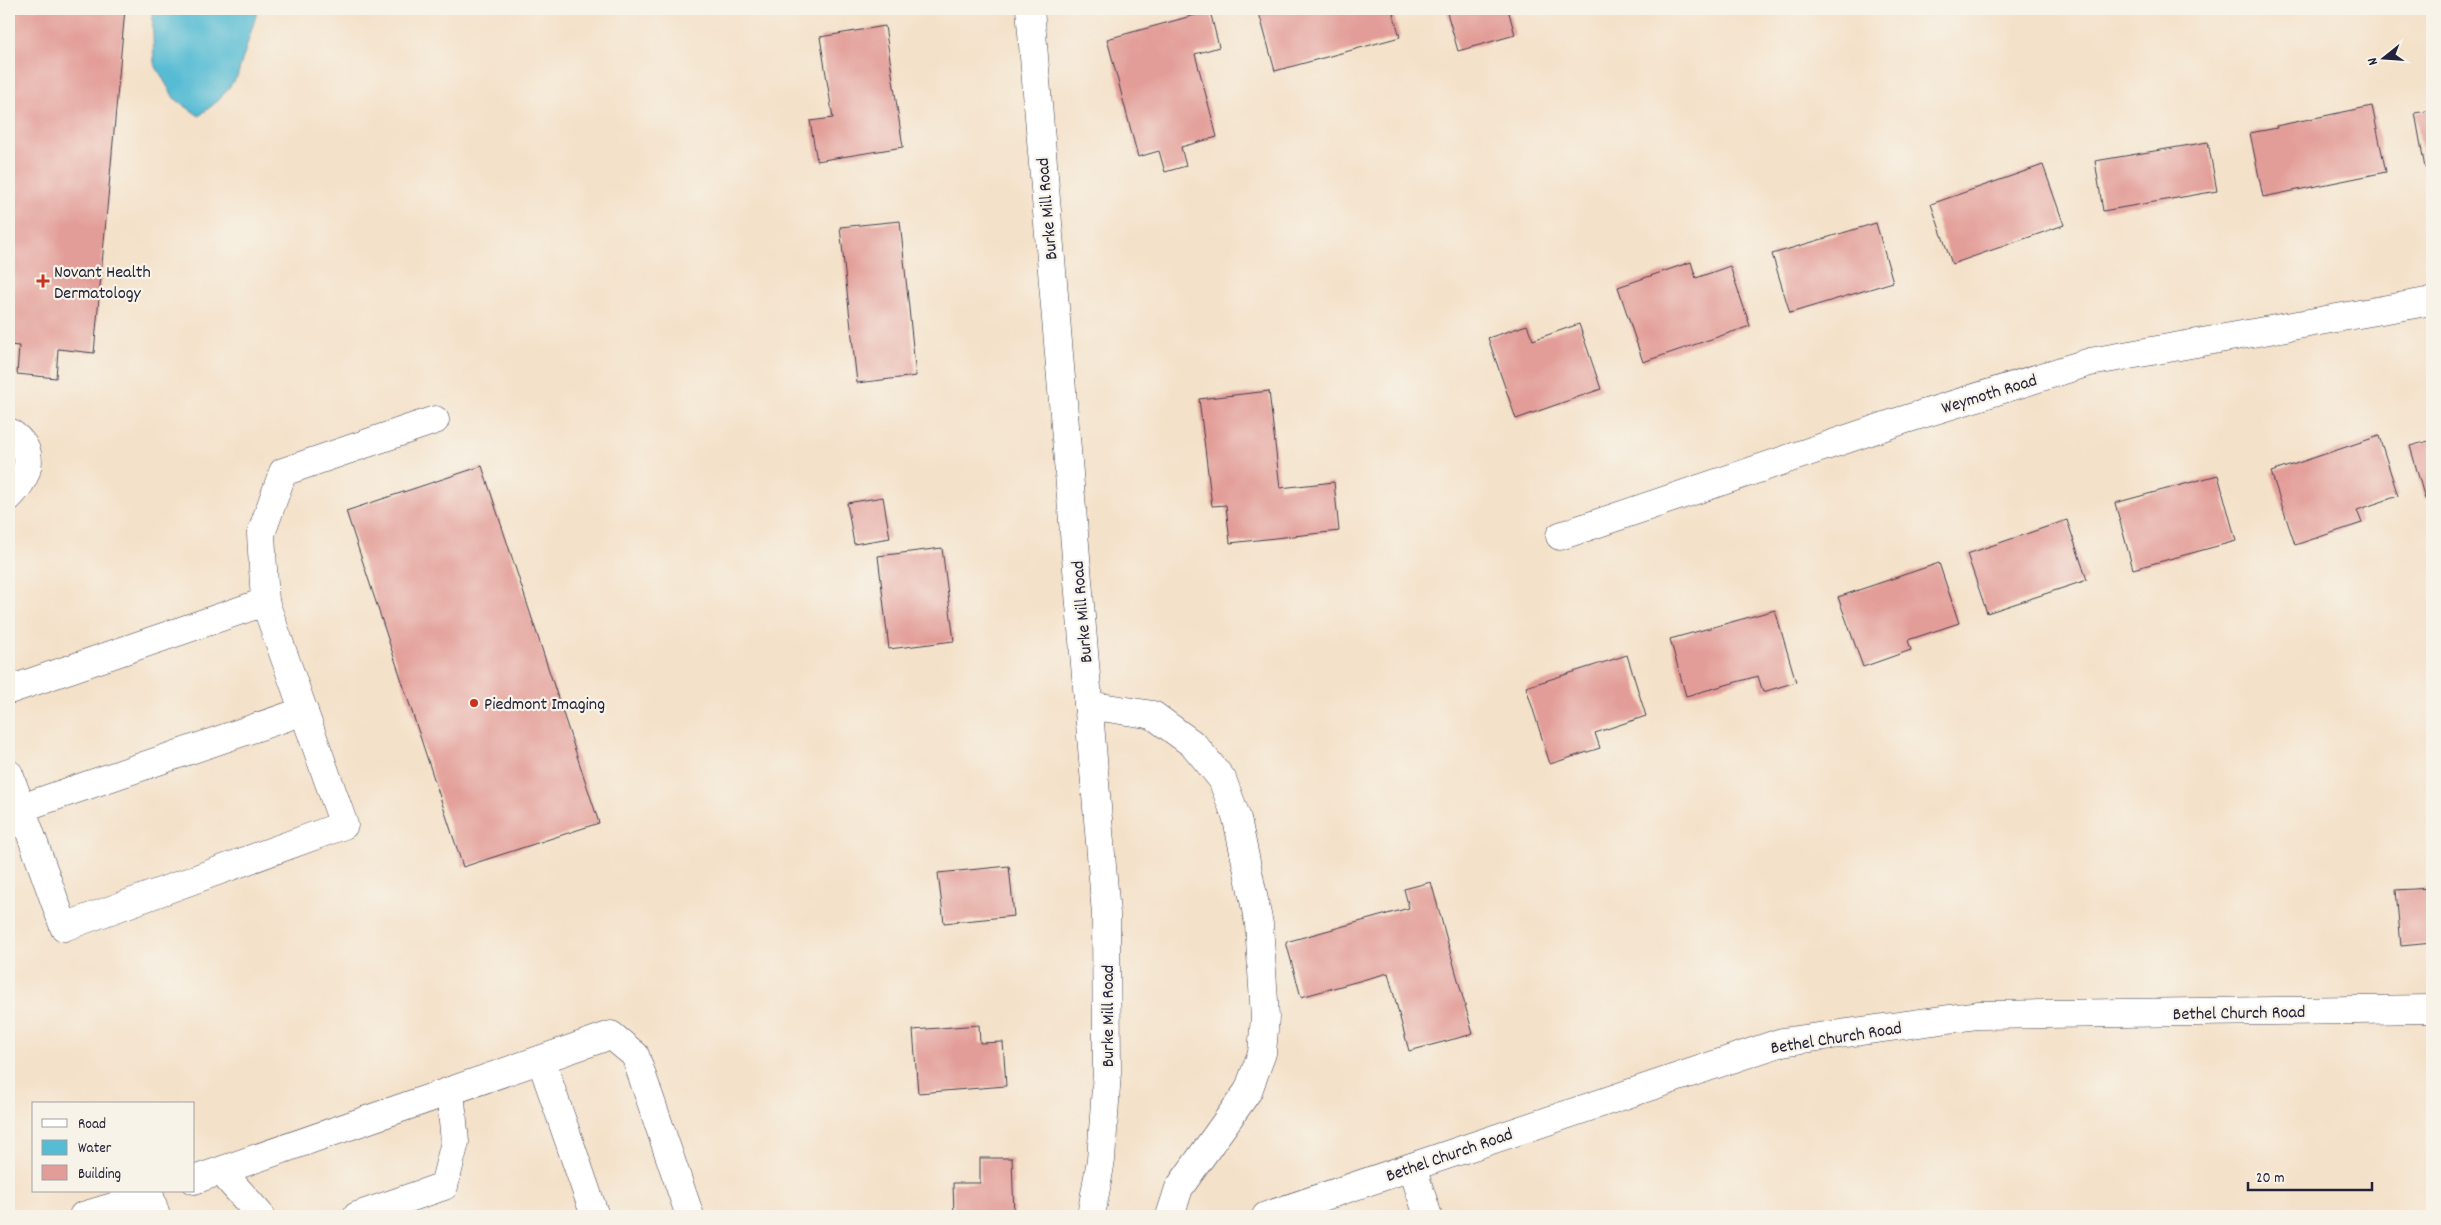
<svg xmlns="http://www.w3.org/2000/svg" width="2441" height="1225" font-family="Dekko,sans-serif">
<style>
.water{fill:#56bcd4;stroke:#3c6f88}
.building{fill:#e39d98}
.lines{fill:none;stroke-linecap:round;stroke-linejoin:round}
.minor-casing{stroke:#423f50;stroke-width:29}
.minor{stroke:#fff;stroke-width:28}
.poi-dot{fill:#c8321e;stroke:#f7f3e8;stroke-width:2}
.labels{text-anchor:middle;stroke-width:4.5;stroke-linejoin:round;paint-order:stroke}
.street-label{font-size:18px;fill:#22223b;stroke:#f7f3e8}
.poi-label{font-size:18px;fill:#22223b;stroke:#f7f3e8;text-anchor:start}
</style>
<rect width="100%" height="100%" fill="#f7f3e8"/>
<filter id="ink" filterUnits="userSpaceOnUse"><feTurbulence type="fractalNoise" baseFrequency=".02" numOctaves="2"/><feDisplacementMap in="SourceGraphic" scale="10" xChannelSelector="R" yChannelSelector="G"/><feConvolveMatrix kernelMatrix="1 2 1 2 8 2 1 2 1" color-interpolation-filters="sRGB"/></filter>
<filter id="wash" filterUnits="userSpaceOnUse"><feTurbulence type="fractalNoise" baseFrequency=".0096" numOctaves="4" result="noise"/><feDisplacementMap in="SourceGraphic" scale="20" xChannelSelector="R" yChannelSelector="G"/><feGaussianBlur stdDeviation="1.12" result="paint"/><feColorMatrix in="noise" values="0 0 0 0 0 0 0 0 0 0 0 0 0 0 0 0 0 1.4 0 .05"/><feComposite in="paint" operator="in"/></filter>
<g filter="url(#wash)">
<rect width="100%" height="100%" fill="#f4e1c9"/>
<path class="water" d="M152,9H258L237,77L219,100L199,116L174,98L154,63Z"/>
<g id="blocks">
<g class="building">
<path d="M12,9H125L94,353L58,349L56,378L17,374L19,346L9,345V51Z"/>
<path d="M1258,9H1392L1400,37L1275,71Z"/>
<path d="M1446,9H1508L1515,35L1458,51Z"/>
<path d="M1210,11L1219,47L1195,54L1217,137L1181,147L1186,166L1165,172L1159,151L1138,157L1107,39Z"/>
<path d="M885,26L903,147L817,161L810,121L833,118L820,37Z"/>
<path d="M2372,106L2386,172L2263,197L2250,133L2277,128L2276,126Z"/>
<path d="M2432,110V167L2425,168L2415,113Z"/>
<path d="M2208,142L2217,191L2103,211L2095,161Z"/>
<path d="M2043,165L2064,225L1952,264L1931,204Z"/>
<path d="M900,221L916,376L857,383L840,227Z"/>
<path d="M1876,223L1893,282L1790,313L1772,254Z"/>
<path d="M1691,262L1696,278L1730,266L1750,326L1643,362L1618,287Z"/>
<path d="M1579,324L1601,389L1516,419L1488,338L1527,325L1533,340Z"/>
<path d="M1269,391L1280,488L1334,482L1339,531L1230,543L1226,505L1212,506L1199,399Z"/>
<path d="M2379,436L2398,496L2357,510L2362,523L2295,545L2271,472Z"/>
<path d="M2432,440V497L2425,499L2410,446Z"/>
<path d="M482,466L599,823L463,867L346,511Z"/>
<path d="M2218,475L2236,541L2133,569L2115,503Z"/>
<path d="M883,497L890,538L854,544L847,503Z"/>
<path d="M2067,520L2087,580L1987,613L1967,554Z"/>
<path d="M942,548L954,641L889,649L878,556Z"/>
<path d="M1939,563L1959,623L1908,640L1911,650L1863,667L1838,597Z"/>
<path d="M1775,610L1796,682L1763,692L1758,676L1686,696L1670,639Z"/>
<path d="M1627,655L1646,716L1595,733L1600,748L1550,764L1526,687Z"/>
<path d="M1009,866L1014,916L944,923L938,873Z"/>
<path d="M1431,882L1473,1034L1409,1051L1388,973L1301,997L1286,942L1409,908L1404,889Z"/>
<path d="M2432,888V943L2401,946L2396,890Z"/>
<path d="M979,1025L980,1043L1003,1042L1006,1086L918,1093L913,1030Z"/>
<path d="M980,1158H1012L1014,1216H954L953,1183H980Z"/>
</g>
</g>
</g>
<g filter="url(#ink)">
<use href="#blocks" fill-opacity="0" stroke="#423f50" stroke-width="1"/>
<g class="lines">
<defs>
<g id="minor">
<path d="M1030,9L1106,914L1107,1072L1101,1160L1091,1216"/>
<path d="M9,432C38,451 30,475 9,497"/>
<path d="M1560,536L1897,422L2090,362L2432,301"/>
<path d="M9,690L265,602L261,534L283,472L435,420"/>
<path d="M1088,705L1153,715L1194,745L1222,779L1237,819L1259,924L1265,1017L1262,1053L1248,1091L1179,1188L1170,1216"/>
<path d="M9,774L64,927L344,825L265,602"/>
<path d="M21,808L304,711"/>
<path d="M541,1060L595,1216"/>
<path d="M1412,1167L1428,1216"/>
<path d="M221,1171L261,1216"/>
<path d="M194,1180L611,1035L635,1055L690,1216"/>
<path d="M83,1216L150,1196L156,1216"/>
<path d="M357,1216L444,1186L455,1142L450,1091"/>
<path d="M1266,1216L1782,1042L1978,1015L2432,1009"/>
</g>
</defs>
<use href="#minor" class="minor-casing"/>
<use href="#minor" class="minor"/>
</g>
</g>
<g class="poi-dot">
<path d="M40.5 273.5h5v5h5v5h-5v5h-5v-5h-5v-5h5z"/>
<circle cx="474" cy="703" r="5"/>
</g>
<g class="labels">
<g class="street-label">
<text transform="translate(1046 209) rotate(-95)" y="6">Burke Mill Road</text>
<text transform="translate(1989 393) rotate(-17)" y="6">Weymoth Road</text>
<text transform="translate(1081 612) rotate(-95)" y="6">Burke Mill Road</text>
<text transform="translate(2239 1012) rotate(-1)" y="6">Bethel Church Road</text>
<text transform="translate(1107 1016) rotate(-90)" y="6">Burke Mill Road</text>
<text transform="translate(1836 1037) rotate(-9)" y="6">Bethel Church Road</text>
<text transform="translate(1449 1154) rotate(-19)" y="6">Bethel Church Road</text>
</g>
<g class="poi-label">
<text x="54" y="277">Novant Health<tspan x="54" dy="21">Dermatology</tspan></text>
<text x="484" y="709">Piedmont Imaging</text>
</g>
</g>
<rect width="2441" height="1225" fill="none" stroke="#f7f3e8" stroke-width="30"/>
<rect x="32" y="1102" width="162" height="90" fill="#f7f3e8" stroke="#a29fa3"/>
<rect x="42" y="1119" width="25" height="8" fill="#ffffff" stroke="#a29fa3"/>
<text x="78" y="1128" font-size="15" fill="#22223b">Road</text>
<rect x="42" y="1140" width="25" height="15" fill="#56bcd4" stroke="#a29fa3"/>
<text x="78" y="1152" font-size="15" fill="#22223b">Water</text>
<rect x="42" y="1165" width="25" height="15" fill="#e39d98" stroke="#a29fa3"/>
<text x="78" y="1178" font-size="15" fill="#22223b">Building</text>
<g transform="translate(2384 58) rotate(253)" stroke="#f7f3e8" stroke-width="4" paint-order="stroke">
<path d="M0-4L9 19L0 12L-9 19Z" fill="#22223b"/>
<text y="-8" font-size="14" font-weight="bold" text-anchor="middle" fill="#22223b">N</text>
</g>
<path d="M2248 1182v8h124v-8" fill="none" stroke="#22223b" stroke-width="2.5"/>
<text x="2256" y="1182" font-size="15" fill="#22223b" stroke="#f7f3e8" stroke-width="4" paint-order="stroke">20 m</text>
</svg>
